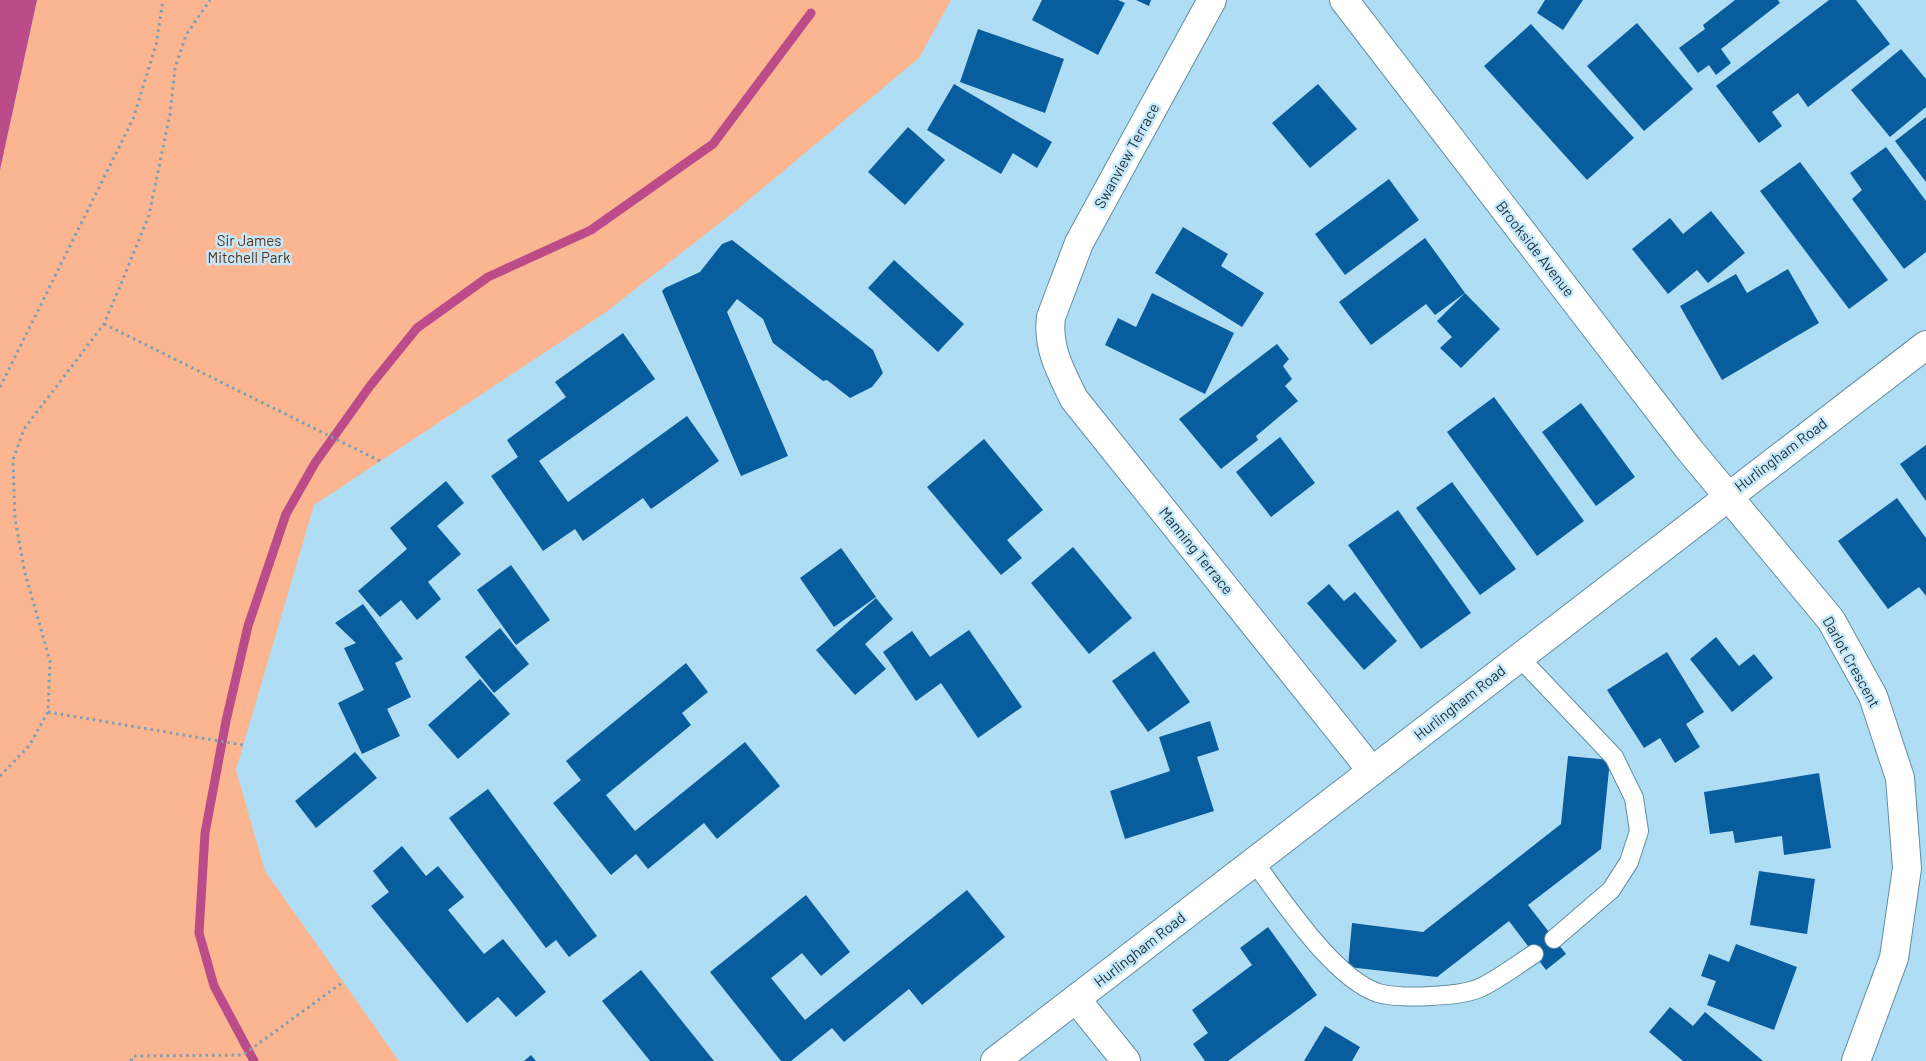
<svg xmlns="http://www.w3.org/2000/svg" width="1926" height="1061" font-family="Barlow,sans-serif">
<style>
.green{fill:#fbb691}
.water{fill:#bb4c89}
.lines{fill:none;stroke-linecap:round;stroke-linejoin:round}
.stream{stroke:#bb4c89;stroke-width:9}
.building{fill:#085d9e}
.lane-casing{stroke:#628ea2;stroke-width:20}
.street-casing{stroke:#628ea2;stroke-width:30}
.path{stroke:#7ca0b1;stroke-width:3;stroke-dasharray:2.5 4;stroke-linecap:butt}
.lane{stroke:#fff;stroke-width:18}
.street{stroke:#fff;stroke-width:28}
.labels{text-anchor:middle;stroke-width:5;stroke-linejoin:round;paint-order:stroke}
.street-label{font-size:15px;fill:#1e3139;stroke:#c4e8fa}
.park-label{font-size:15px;fill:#5d3016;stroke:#c4e8fa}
</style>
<rect width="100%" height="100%" fill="#afddf3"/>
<path class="green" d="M37,0H951L919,58L739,208L606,312L314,505L236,770L265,871L399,1061H0V170Z"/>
<path class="water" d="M0,0H37L0,170Z"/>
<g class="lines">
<path class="stream" d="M254,1061L214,986L199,933L205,833L226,721L248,626L286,514L315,463L370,386L417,328L488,277L591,230L713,144L811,13"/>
</g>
<g class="building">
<path d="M1042,0H1118L1125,3L1098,55L1032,20Z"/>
<path d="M1136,0H1151L1149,6Z"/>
<path d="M1545,0H1583L1563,30L1537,13Z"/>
<path d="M1735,0H1778L1780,3L1721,49L1731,63L1716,75L1709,65L1698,73L1679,48L1705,29L1703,25Z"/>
<path d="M1829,0H1856L1890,44L1808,107L1798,93L1772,112L1782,126L1759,143L1716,86Z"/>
<path d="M1637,23L1693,89L1644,131L1587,66Z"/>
<path d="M1531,24L1634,138L1587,180L1484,66Z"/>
<path d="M978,29L1064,59L1045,113L960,82Z"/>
<path d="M1901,49L1926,79V107L1890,137L1851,90Z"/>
<path d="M954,84L1052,142L1037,168L1013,153L1001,174L927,130Z"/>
<path d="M1318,84L1357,129L1310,168L1272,123Z"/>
<path d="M1926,117V182L1895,141Z"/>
<path d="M908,127L945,160L905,205L868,172Z"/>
<path d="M1886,147L1926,201V252L1904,269L1852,199L1862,190L1850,173Z"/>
<path d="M1800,162L1888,280L1849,309L1760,191Z"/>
<path d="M1389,179L1419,220L1345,275L1315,234Z"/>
<path d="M1711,211L1745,253L1708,283L1697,270L1668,294L1632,249L1670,218L1683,234Z"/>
<path d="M1183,227L1228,254L1221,266L1264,293L1242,327L1155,273Z"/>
<path d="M1425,238L1465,293L1435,315L1426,304L1371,345L1339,302Z"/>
<path d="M732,240L873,350L883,373L872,387L850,398L827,380L823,381L773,343L763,319L737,299L727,312L788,456L741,476L662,291L665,288L700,272L722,244Z"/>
<path d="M894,260L964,324L938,352L868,288Z"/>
<path d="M1788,269L1819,323L1722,380L1680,306L1736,274L1747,293Z"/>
<path d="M1152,293L1234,333L1205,394L1105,345L1118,318L1136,327Z"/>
<path d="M1465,293L1500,329L1461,368L1440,348L1452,337L1437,321Z"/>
<path d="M623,333L655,379L539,461L568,502L687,416L719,461L651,509L643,498L583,541L575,529L543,551L491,476L518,457L507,440L566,397L555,382Z"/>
<path d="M1277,344L1289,359L1283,366L1292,379L1285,386L1298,401L1256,436L1258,440L1221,469L1179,419Z"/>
<path d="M1494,397L1584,521L1537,556L1447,432Z"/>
<path d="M1581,403L1635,477L1596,506L1542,432Z"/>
<path d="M1280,437L1315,483L1271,517L1236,472Z"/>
<path d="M984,439L1043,510L1007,540L1022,558L1001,575L927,487Z"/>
<path d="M1926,445V501L1900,464Z"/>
<path d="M446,481L464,503L437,526L461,554L428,582L441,599L417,620L401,600L380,617L358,591L407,549L390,528Z"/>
<path d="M1452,482L1516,569L1480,595L1416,508Z"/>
<path d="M1897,498L1926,538V596L1919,587L1888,609L1838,541Z"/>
<path d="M1398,510L1471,613L1421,649L1348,545Z"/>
<path d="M1073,547L1132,618L1089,654L1031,583Z"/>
<path d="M841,548L876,597L834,627L800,578Z"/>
<path d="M511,565L550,620L516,645L477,590Z"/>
<path d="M1329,584L1344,601L1355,592L1397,641L1364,670L1307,603Z"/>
<path d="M876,598L893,619L865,644L886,669L855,695L816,650Z"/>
<path d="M363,604L403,659L395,663L411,697L387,709L400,736L362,754L338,703L364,690L344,648L356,643L335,623Z"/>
<path d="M500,628L529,664L494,693L465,657Z"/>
<path d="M969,630L1022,707L978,738L941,683L916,701L883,652L912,631L930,657Z"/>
<path d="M1716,637L1739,666L1754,654L1773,678L1732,712L1690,659Z"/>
<path d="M1154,651L1190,702L1148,732L1112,681Z"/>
<path d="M1667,652L1704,712L1686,724L1700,747L1675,763L1660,738L1644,748L1607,690Z"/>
<path d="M686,663L708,692L682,713L691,725L606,795L635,831L745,742L780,786L717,839L704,823L648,869L636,854L611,875L553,803L581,780L566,761Z"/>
<path d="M480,679L510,714L458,759L428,725Z"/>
<path d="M1210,721L1219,750L1197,757L1214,811L1125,839L1110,791L1170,771L1159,737Z"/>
<path d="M355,752L377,778L316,828L295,801Z"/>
<path d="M1568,756L1610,760L1601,849L1528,905L1566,954L1546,970L1509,921L1437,977L1348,967L1352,923L1423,932L1561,824Z"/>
<path d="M1819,773L1831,848L1784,855L1782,836L1735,843L1733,831L1710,834L1704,792Z"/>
<path d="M488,789L597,936L569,957L556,940L546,948L449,818Z"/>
<path d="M402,846L426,876L438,866L464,897L448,910L484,954L503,939L546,992L516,1017L498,997L467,1023L371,906L389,892L373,871Z"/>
<path d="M1759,871L1815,879L1807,934L1750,925Z"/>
<path d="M967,890L1005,937L922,1005L909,989L844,1042L832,1028L791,1061H781L710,972L806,895L850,952L821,976L802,953L771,978L805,1020Z"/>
<path d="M1268,927L1317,995L1228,1061H1205L1193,1044L1208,1033L1192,1010L1252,965L1240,948Z"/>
<path d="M1736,944L1797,967L1774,1030L1707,1005L1716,981L1701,976L1709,954L1729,962Z"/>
<path d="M641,970L714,1061H650L602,1001Z"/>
<path d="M1670,1007L1693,1026L1705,1012L1763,1061H1683L1649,1032Z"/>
<path d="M1325,1026L1360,1047L1352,1061H1304Z"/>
<path d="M531,1055L536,1061H524Z"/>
</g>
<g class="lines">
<defs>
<g id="lane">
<path d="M1519,657L1614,757L1634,798L1639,831L1629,862L1611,890L1554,939"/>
<path d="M1254,862C1282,899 1333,978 1378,993C1392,997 1416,997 1430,996C1448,995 1467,994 1482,987C1500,978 1517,965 1534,954"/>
</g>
<g id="street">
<path d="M1212,0L1079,243L1051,317C1047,348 1061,372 1074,399L1372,771"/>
<path d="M1344,0L1688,448L1831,620L1873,696L1900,778L1907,868L1894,958L1856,1061"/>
<path d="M1076,999L1126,1061"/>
<path d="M995,1061L1926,345"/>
</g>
</defs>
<use href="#lane" class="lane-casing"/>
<use href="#street" class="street-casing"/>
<g class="path">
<path d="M104,324L380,461"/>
<path d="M0,387L133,119L156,45L163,0"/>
<path d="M48,712L243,745"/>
<path d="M0,776L29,746L48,712L50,661L25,573L15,519L13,460L24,429L104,324L121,284L149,215L170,114L175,68L186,35L210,0"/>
<path d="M131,1061L133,1056L243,1055L343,982"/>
</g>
<use href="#lane" class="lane"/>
<use href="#street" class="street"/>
</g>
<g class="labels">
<g class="street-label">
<text transform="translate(1127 156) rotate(-61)" y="5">Swanview Terrace</text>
<text transform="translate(1535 249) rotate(52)" y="5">Brookside Avenue</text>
<text transform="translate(1781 455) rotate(-37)" y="5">Hurlingham Road</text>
<text transform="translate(1196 551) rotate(51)" y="5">Manning Terrace</text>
<text transform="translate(1851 662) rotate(61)" y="5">Darlot Crescent</text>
<text transform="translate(1460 703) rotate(-38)" y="5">Hurlingham Road</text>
<text transform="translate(1140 950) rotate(-38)" y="5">Hurlingham Road</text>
</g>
<g class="park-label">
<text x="249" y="246">Sir James<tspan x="249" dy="17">Mitchell Park</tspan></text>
</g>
</g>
</svg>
